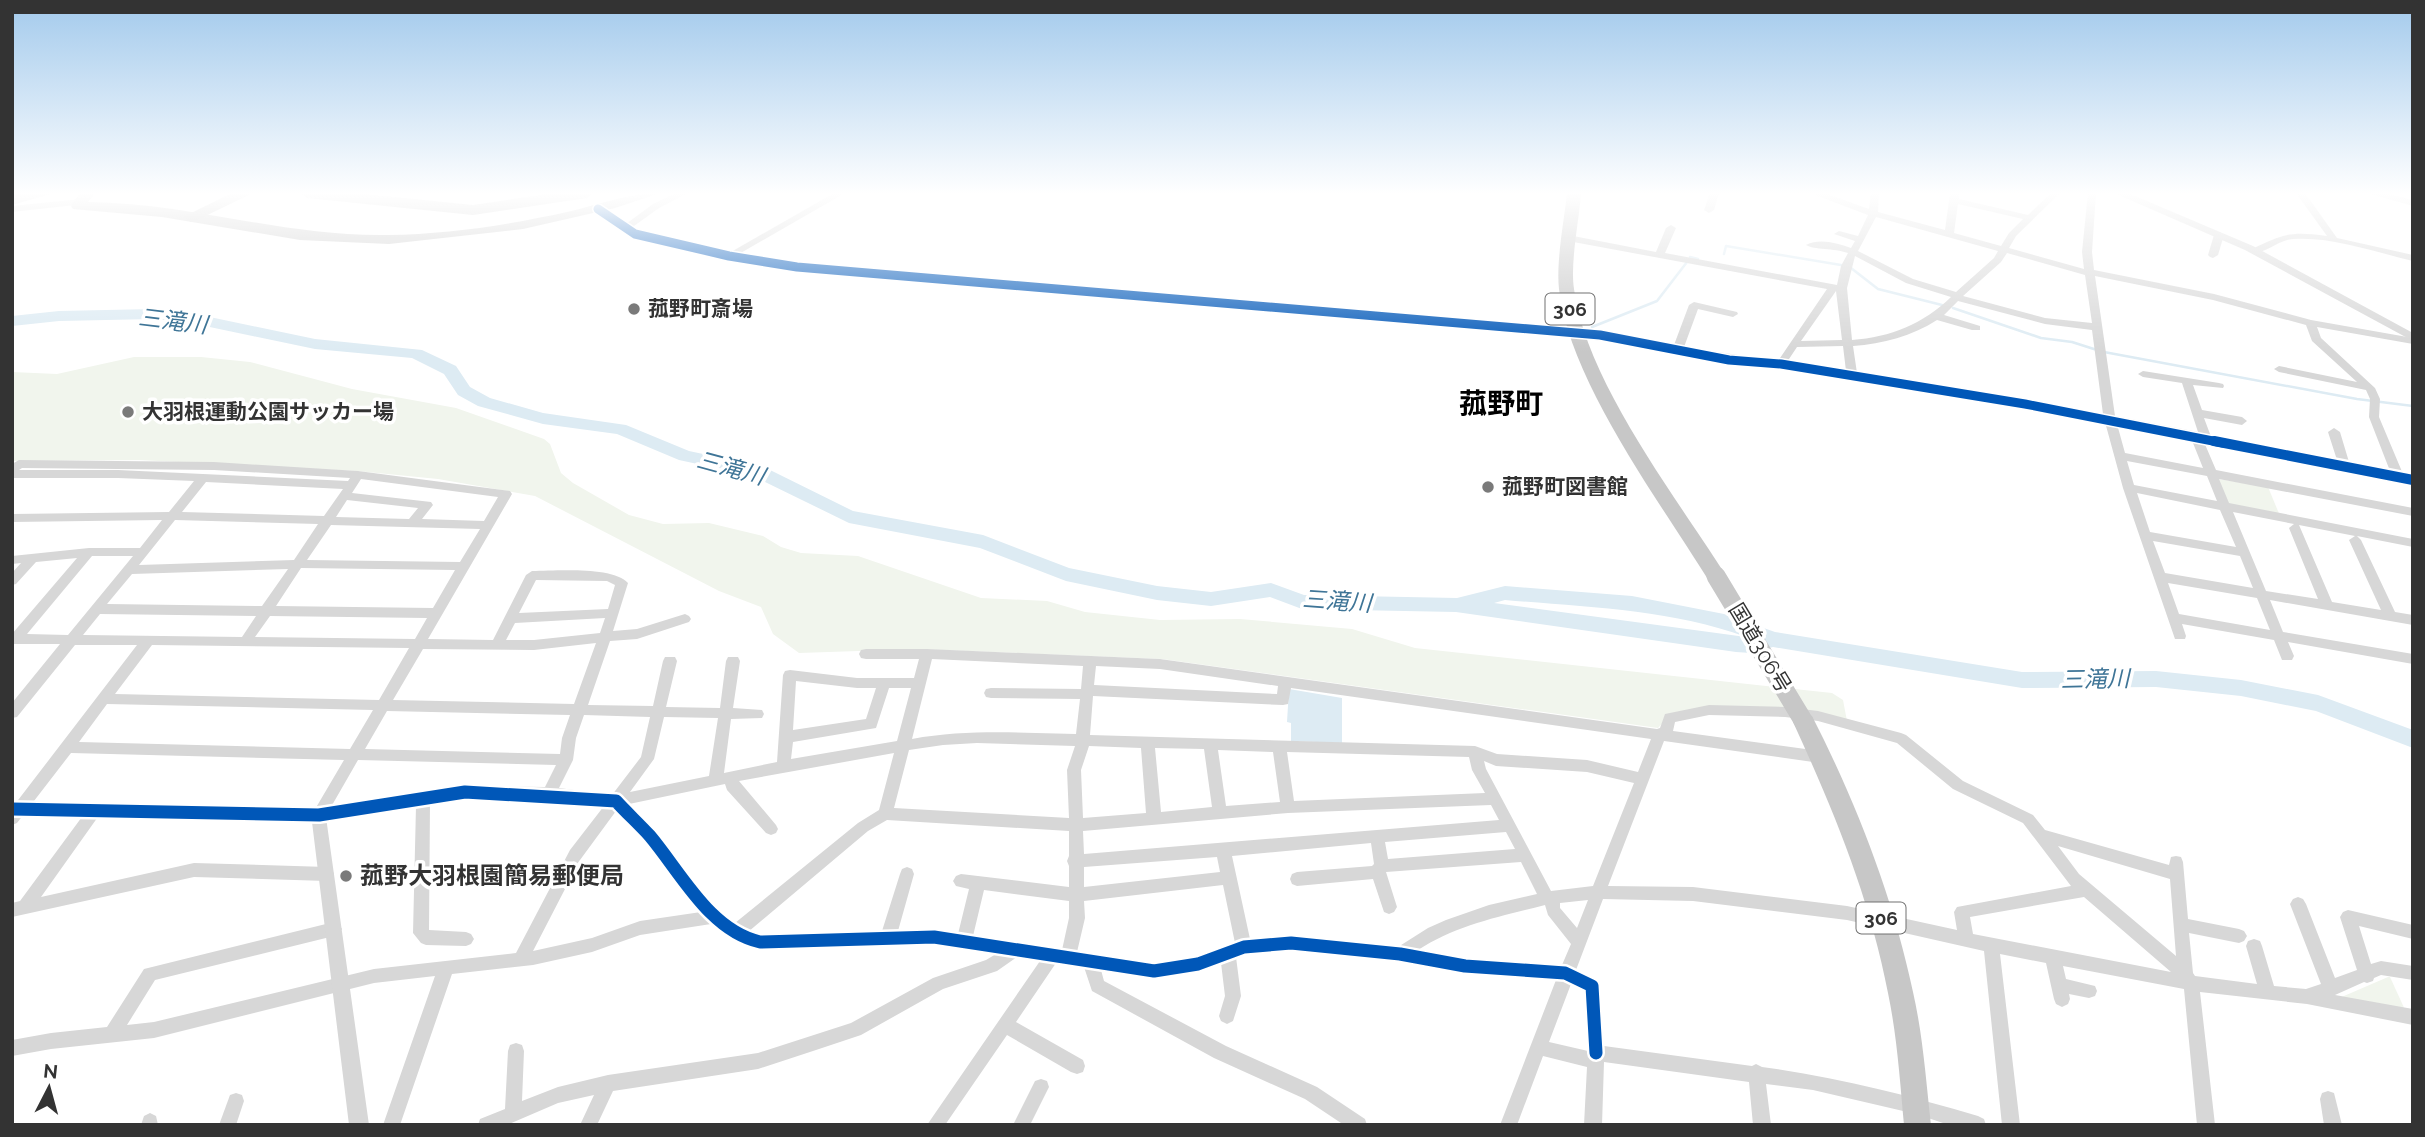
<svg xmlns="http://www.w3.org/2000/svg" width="2425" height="1137" font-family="Raleway,'Noto Sans JP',sans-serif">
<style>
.green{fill:#f1f5ed}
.water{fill:#ddebf3}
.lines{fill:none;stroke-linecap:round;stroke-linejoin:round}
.stream{stroke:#ddebf3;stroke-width:2.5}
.river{fill:#ddebf3;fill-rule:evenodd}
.minor{fill:#d7d7d7;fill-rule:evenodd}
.tertiary{fill:#d7d7d7;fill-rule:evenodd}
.trunk{fill:#c7c7c7;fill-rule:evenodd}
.motorway{fill:#c4c4c4;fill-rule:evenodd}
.trunk-bridge{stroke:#c7c7c7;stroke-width:19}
.cycleway-far2-casing{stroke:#fff;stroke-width:12}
.cycleway-far1-casing{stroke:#fff;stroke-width:15}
.cycleway-casing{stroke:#fff;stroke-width:18}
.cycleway-far2{stroke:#0057b8;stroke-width:9}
.cycleway-far1{stroke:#0057b8;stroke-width:10}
.cycleway{stroke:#0057b8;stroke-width:13}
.poi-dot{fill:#7a7a7a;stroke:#fff;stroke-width:2.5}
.labels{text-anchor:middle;stroke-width:7;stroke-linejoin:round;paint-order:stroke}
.shield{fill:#fff;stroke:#707070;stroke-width:2}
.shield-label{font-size:19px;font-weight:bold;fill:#333}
.poi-label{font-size:21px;font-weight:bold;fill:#333;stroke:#fff;text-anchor:start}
.street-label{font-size:21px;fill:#333;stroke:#fff}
.water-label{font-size:23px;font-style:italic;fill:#3f7597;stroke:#fff}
.near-poi-label{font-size:24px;font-weight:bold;fill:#333;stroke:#fff;text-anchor:start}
.district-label{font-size:28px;font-weight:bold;fill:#000;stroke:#fff}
</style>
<rect width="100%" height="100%" fill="#fff"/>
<g class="green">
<path d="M134,357H201L250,362L352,389L456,408L544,439L550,444L561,473L573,483L629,515L663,524L709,523L763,536L781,547L801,553L858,556L981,598L1047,601L1085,612L1160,620L1240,619L1352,629L1415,648L1832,693L1843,700L1847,721L1824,714L1672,713L1658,728L1162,659L918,649L799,653L773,634L761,607L719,591L535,496L438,479L357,471L139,460L12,461V372L57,374Z"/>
<path d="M2218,479L2268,487L2280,516L2229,505Z"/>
<path d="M2390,977L2406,1012L2337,999L2388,977Z"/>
</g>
<path class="water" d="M1289,689L1342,698V743L1291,741V723L1287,722Z"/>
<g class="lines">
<g class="stream">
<path d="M1724,254L1726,246L1841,265"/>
<path d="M1690,257L1698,259"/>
<path d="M1851,268L1878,289L1942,305"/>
<path d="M1953,308L2041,338L2072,342L2097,350"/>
<path d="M1592,327L1657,301L1687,262"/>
<path d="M2104,352L2357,399L2413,406"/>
</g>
<path class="river" d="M153,309L186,312L315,339L422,350L456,366L470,387L490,398L543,413L626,425L689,451L764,467L853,511L983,535L1069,568L1157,586L1211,592L1271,583L1304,595L1457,598L1505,586L1632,596L1724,614L1775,632L2022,672L2156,671L2241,680L2318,695L2413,730V748L2316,711L2241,696L2156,687L2022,688L1773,647L1751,653L1736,652L1456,612L1302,609L1270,597L1211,606L1157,600L1066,581L980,548L849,523L753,476L679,460L617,434L543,424L478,406L458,395L444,374L412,358L315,349L186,322L153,319L59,321L12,326V316L59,311ZM1505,600C1585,607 1669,609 1746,637L1494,603Z"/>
<g class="minor">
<path d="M676,193H688L659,208L627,231L624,232L619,229L653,204Z"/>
<path d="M834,193H845L732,258H726L724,256Z"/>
<path d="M1710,193H1719L1714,210L1709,213L1704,210Z"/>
<path d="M1810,193H1824L1869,209L1871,193H1879L1878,212L1945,230L1950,193H1959V199L2028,215L2051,193H2060L2016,236L2009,248L2084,269L2082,252L2088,193H2096L2092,252L2094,270L2214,294L2311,320L2413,338V344L2317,327L2321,338L2375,388L2380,399L2379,417L2403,474L2413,476V484L2218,443L2204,442L2216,470L2413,508V516L2219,479L2229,503L2413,539V547L2357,536L2361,540L2395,612L2413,615V625L2270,600L2283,632L2413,654V664L2288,642L2294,656L2292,660H2282L2274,640L2182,624L2186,636L2185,639H2175L2123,488L2105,422L1891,384L1678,353L1620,342V338L1624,337L1674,345L1689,305L1694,302L1737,312L1738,314L1733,317L1698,309L1684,347L1778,361L1827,289L1568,241L1563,238L1568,235L1656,252L1666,228L1671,225L1676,228L1665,253L1837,285L1841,266L1848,253C1834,248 1814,250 1806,245C1820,238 1836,243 1851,248L1855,241L1834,234L1839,231L1858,236L1868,215ZM1958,204L2023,219L2009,233L2001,246L1954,233ZM1876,217L1998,251L1994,258L1956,292L1913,279L1858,251ZM2007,253L2085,275L2092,323L2045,318L1963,296L2001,262ZM1855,256L1906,283L1951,297C1923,324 1891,337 1852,340L1847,288ZM2095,276L2213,300L2306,325L2312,341L2357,382L2279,366L2274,369L2279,372L2366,390L2370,399L2369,417L2390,471L2349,462L2340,432L2334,428L2328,432L2337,460L2210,434L2204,418L2242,425L2247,421L2242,417L2202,410L2193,385L2223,388L2224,386L2223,384L2219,383L2143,371L2138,374L2143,377L2182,383L2198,432L2115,416ZM1836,291L1842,340L1801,341ZM1958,301L2045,324L2092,330L2103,414L1857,373L1853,346C1883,344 1912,336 1937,320L1972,330H1980V326L1944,315ZM1843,346L1846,371L1787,362L1797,347ZM2117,424L2191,438L2203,468L2125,453ZM2127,461L2207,476L2217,501L2134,485ZM2137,493L2220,510L2236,547L2150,532ZM2233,512L2294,524L2289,528L2318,599L2266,591ZM2299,525L2355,536L2349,540L2381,610L2332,602ZM2153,541L2240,556L2253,588L2165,573ZM2168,583L2257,598L2270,630L2179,614Z"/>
<path d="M2296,193H2305L2337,238L2413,255V261C2375,252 2331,236 2293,239C2278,240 2266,254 2252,253V249C2283,234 2291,231 2327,236Z"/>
<path d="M2367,193H2384L2413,200V206Z"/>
<path d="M2413,193V197L2409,194V193Z"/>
<path d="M81,199L86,202L84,204L12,212V206Z"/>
<path d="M2219,232L2224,235L2218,255L2213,258L2210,257L2208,255L2214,235Z"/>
<path d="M19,460L214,462L358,471L510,491L512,494L428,639L493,640L526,575L532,571C556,571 612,566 628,583L613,631L637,629L685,614L689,616L691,619L689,622L637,639L610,641L588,705L653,706L663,661L665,657H675L677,661L666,707L720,708L726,661L728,657H738L740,661L733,708L762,710L764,714L762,718L731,719L724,773L777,762L783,675L785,671L790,670L857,678H914L919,659H866L861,658L859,654L861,650L866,649H927L1160,659L1657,729L1660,728L1665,714L1709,705L1785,707L1818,711L1901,733L1906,735L1963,781L2033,815L2045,830L2169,865L2171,857L2176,856L2181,857L2183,862L2188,919L2239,929L2244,931L2247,936L2244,941L2239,943L2189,933L2193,973L2195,976L2257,984L2246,946L2248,941L2254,939L2260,941L2262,946L2274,986L2306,989L2321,984L2290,904L2293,899L2298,897L2303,899L2306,904L2335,978L2357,970L2340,917L2343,912L2348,910L2413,925V939L2359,926L2371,964L2381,961L2413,966V980L2381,975L2374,978L2373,981L2367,983L2364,982L2335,995L2413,1009V1025L2307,1004L2200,992L2215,1125H2197L2184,989L2063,966L2066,979L2095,986L2097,991L2095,996L2089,998L2069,994L2070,999L2068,1004L2062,1007L2056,1004L2054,999L2046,963L2000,954L2020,1125H2002L1984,951L1847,920L1693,901L1603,899L1576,970L1598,981L1600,986L1604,1046L1752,1066L1756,1064L1762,1067C1836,1077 1907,1095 1978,1116L1984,1119L1986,1125H1949L1916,1114L1813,1090L1766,1084L1771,1125H1753L1749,1082L1604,1062L1602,1125H1584L1587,1067L1543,1056L1517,1125H1500L1556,980L1465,973L1400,961L1291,950L1244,954L1236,957L1241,996L1233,1021L1227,1024L1221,1021L1219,1016L1225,996L1221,963L1198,971L1154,978L1101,970L1104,981L1226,1046L1317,1087L1365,1119L1367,1125H1344L1305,1099L1214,1058L1092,991L1084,967L1056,963L1016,1022L1083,1060L1085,1066L1083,1072L1077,1074L1071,1072L1007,1035L945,1125H927L1040,961L1017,957L997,971L943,989L861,1035L816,1050L758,1069L613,1091L597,1125H580L594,1095L558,1103L507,1125H478L480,1119L505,1109L508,1051L510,1045L516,1043L522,1045L524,1051L522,1101L558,1087L608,1075L758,1053L851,1023L933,978L986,960L996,954L934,944L760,949L741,944L711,924L640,935L592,952L533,965L452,974L400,1125H383L435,976L374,983L154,1038L51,1049L12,1056V1040L51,1033L107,1027L144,969L334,922L339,924L342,929L339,934L334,936L155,980L127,1025L154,1022L374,969L516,953L570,850L604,806C546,799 488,794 430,803L429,930L466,932L471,934L474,939L471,944L466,946L426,945L421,943L413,933L416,806L319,821L314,819L312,815L314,811L344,760L71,753L17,823L12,825V808L137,645H75L17,717L12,718V703L60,644H12V634L77,558L36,562L16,584L12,585V573L21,563L12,564V556L89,548H140L162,520L12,522V514L169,512L194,481L118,478H12V464ZM22,468L214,470L350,478L348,481L118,470H19ZM361,479L498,497L484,521L422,519L433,505L431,502L352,493ZM206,482L343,489L324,516L182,512ZM347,500L418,508L409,519L336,517ZM175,520L318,524L294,560L139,565ZM331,525L480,529L460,562L307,560ZM92,556H133L68,635L27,634ZM301,568L455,570L433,608L276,606ZM288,569L262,606L107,604L132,574ZM536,580L607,581L615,585L608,609L519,613ZM100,614L256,616L242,637L83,635ZM270,616L427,618L415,639L255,637ZM605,618L600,633L534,640H506L515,623ZM596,643L574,704L393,700L423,649L534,650ZM152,645L409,648L379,700L115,694ZM932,659L1083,666L1081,689L991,688L986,689L984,693L986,697L991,698L1080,699L1076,734C1021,733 967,729 912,739ZM1096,666L1160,669L1278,686L1277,694L1094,685ZM796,681L857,688H876L866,719L793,730ZM889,688H911L897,741L791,759L793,742L876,728ZM1291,688L1651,739L1638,772L1587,760L1497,754L1475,746L1090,735L1093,696L1283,705L1288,704ZM107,704L373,710L350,749L79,742ZM387,711L570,715L562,738L560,754L365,749ZM584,715L650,717L641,757L612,795L559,788L573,760L576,738ZM1709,715L1785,717L1818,721L1897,743L1953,789L2023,823L2071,886L1957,907L1954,912L1957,930L1847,906L1693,887L1608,886L1664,741L1820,763L1825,761L1827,757L1825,753L1820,751L1673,731L1675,722ZM664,717L718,718L709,776L630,792L654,759ZM977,743L1075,746L1067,770L1069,818L894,808L909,750L943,745ZM1089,746L1141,748L1146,813L1083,818L1081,770ZM1155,748L1204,749L1212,807L1161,812ZM1218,750L1273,752L1280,802L1226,806ZM1287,752L1469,757L1472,770L1485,793L1294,801ZM894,753L879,810L858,823L735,923L721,914L653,830L629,804L725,784L727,790L766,833L771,835L776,833L778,829L776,825L739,781ZM358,760L556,765L545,787L465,786L331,807ZM1484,761L1496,766L1587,772L1634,783L1593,886L1551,891L1486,769ZM1491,805L1499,820L1084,854L1083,831L1288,813ZM616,811L643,838L701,912L640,921L592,938L533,951L580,860ZM887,820L1069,831V856L1067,861L1069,866V887L961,874L956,876L953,881L956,886L969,889L958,934L934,930L898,931L914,874L912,869L907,867L902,869L900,874L882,931L760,935L748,932L868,831ZM1506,832L1515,849L1388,859L1385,842ZM1371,843L1374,864L1372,866L1297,872L1292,874L1290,879L1292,884L1297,886L1373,879L1384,912L1389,914L1394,912L1397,907L1386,872L1521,862L1537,894L1489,905L1446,920L1428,928L1398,947L1291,936L1250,939L1232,856ZM2058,846L2170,879L2176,956L2079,874ZM1217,857L1220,872L1084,887V867ZM1223,885L1235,943L1198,957L1154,964L1077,952L1085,918L1084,901ZM984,890L1069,901V918L1062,950L1023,944L1017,941L1014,942L973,936ZM2084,897L2171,972L1973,934L1970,917ZM1588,900L1577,928L1560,908V903ZM1545,905L1548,915L1571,944L1562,965L1465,959L1418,950C1456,925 1502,916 1545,905ZM1571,984L1584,990L1588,1051L1549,1042Z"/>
<path d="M95,804L100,806L102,810L100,814L41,897L194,863L327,867L332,869L334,874L332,879L327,881L194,877L12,917V903L20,901L90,806Z"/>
<path d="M1041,1079L1047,1081L1049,1087L1030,1125H1013L1035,1081Z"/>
<path d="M2328,1091L2334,1093L2342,1125H2324L2320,1099L2322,1093Z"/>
<path d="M236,1093L242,1095L244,1101L236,1125H219L230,1095Z"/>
<path d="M150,1113L156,1116L158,1125H141L144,1116Z"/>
</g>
<g class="tertiary">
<path d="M2114,193H2128L2253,246L2413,333V341L2245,250Z"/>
<path d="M598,206L639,232L729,253L797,264L1514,323L1624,336L1630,340L1624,344L1514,329L797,270L729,259L631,236L594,211L593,209Z"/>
<path d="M12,802L319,808L325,810L369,1125H349L312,822L12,816Z"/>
</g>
<g class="trunk">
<path d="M80,193H95L88,202C190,203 286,237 388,235C448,234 508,225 567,212C598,205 628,193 660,193L615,208L523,229L389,244L300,240L162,217L73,209L71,206Z"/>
<path d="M1567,193H1581C1579,222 1570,262 1574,289C1586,380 1673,493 1723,571L1726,576L1723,581H1709C1660,502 1569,380 1559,289C1556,261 1564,222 1567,193Z"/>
<path d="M1804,713L1812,716C1856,802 1893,897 1913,992C1923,1036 1926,1081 1931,1125H1904C1900,1081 1897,1036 1888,993C1870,898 1833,809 1793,722L1796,716Z"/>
</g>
<g class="motorway">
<path d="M22,193H54L12,205V195Z"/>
<path d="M232,193H253L197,220L191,222L183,217Z"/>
<path d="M300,193H355L473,205L554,193H594L587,198L473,215L307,198Z"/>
</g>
<path class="trunk-bridge" d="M1716,576L1804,722"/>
<defs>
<path id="cycleway-far2" d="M598,209L635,234L729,256L797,267L1600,335L1729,360L1781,364L2025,404L2223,443"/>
<path id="cycleway-far1" d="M2214,441L2413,480"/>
<path id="cycleway" d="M12,809L319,815L465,792L616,801C627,813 639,824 650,836C681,873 710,931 760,942L934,937L1154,971L1198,964L1244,947L1291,943L1400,954L1465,966L1565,973L1592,986L1596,1053"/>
</defs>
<use href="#cycleway-far2" class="cycleway-far2-casing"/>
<use href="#cycleway-far1" class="cycleway-far1-casing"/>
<use href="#cycleway" class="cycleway-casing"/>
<use href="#cycleway-far2" class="cycleway-far2"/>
<use href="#cycleway-far1" class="cycleway-far1"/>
<use href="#cycleway" class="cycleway"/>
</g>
<linearGradient id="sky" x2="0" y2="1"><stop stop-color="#a3caec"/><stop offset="0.55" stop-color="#fff"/><stop offset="1" stop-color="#fff" stop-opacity="0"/></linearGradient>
<rect width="2425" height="352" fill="url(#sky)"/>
<g class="poi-dot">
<circle cx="634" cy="309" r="7"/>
<circle cx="128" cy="412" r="7"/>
<circle cx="1488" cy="487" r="7"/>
<circle cx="346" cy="876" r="7"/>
</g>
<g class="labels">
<g class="shield">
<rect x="1545.5" y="293.5" width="49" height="31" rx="5"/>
<rect x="1856.5" y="902.5" width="49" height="31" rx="5"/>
</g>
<g class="shield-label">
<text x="1570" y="316">306</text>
<text x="1881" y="925">306</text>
</g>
<g class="poi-label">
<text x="648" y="316">菰野町斎場</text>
<text x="142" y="419">大羽根運動公園サッカー場</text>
<text x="1502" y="494">菰野町図書館</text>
</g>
<g class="street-label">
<text transform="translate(1760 648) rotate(59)" y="7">国道306号</text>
</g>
<g class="water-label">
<text transform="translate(173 321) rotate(7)" y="8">三滝川</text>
<text transform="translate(731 468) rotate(15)" y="8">三滝川</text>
<text transform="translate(1337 601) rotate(4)" y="8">三滝川</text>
<text transform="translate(2095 679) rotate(-1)" y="8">三滝川</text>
</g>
<g class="near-poi-label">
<text x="360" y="884">菰野大羽根園簡易郵便局</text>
</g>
<g class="district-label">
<text x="1501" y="413">菰野町</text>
</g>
</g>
<rect width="2425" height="1137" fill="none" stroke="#333333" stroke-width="28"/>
<g transform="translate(49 1088) rotate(6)" stroke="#ffffff" stroke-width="5" paint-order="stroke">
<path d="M0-5L12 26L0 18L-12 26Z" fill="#333333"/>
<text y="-10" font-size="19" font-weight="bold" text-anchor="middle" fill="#333333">N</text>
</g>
</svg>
